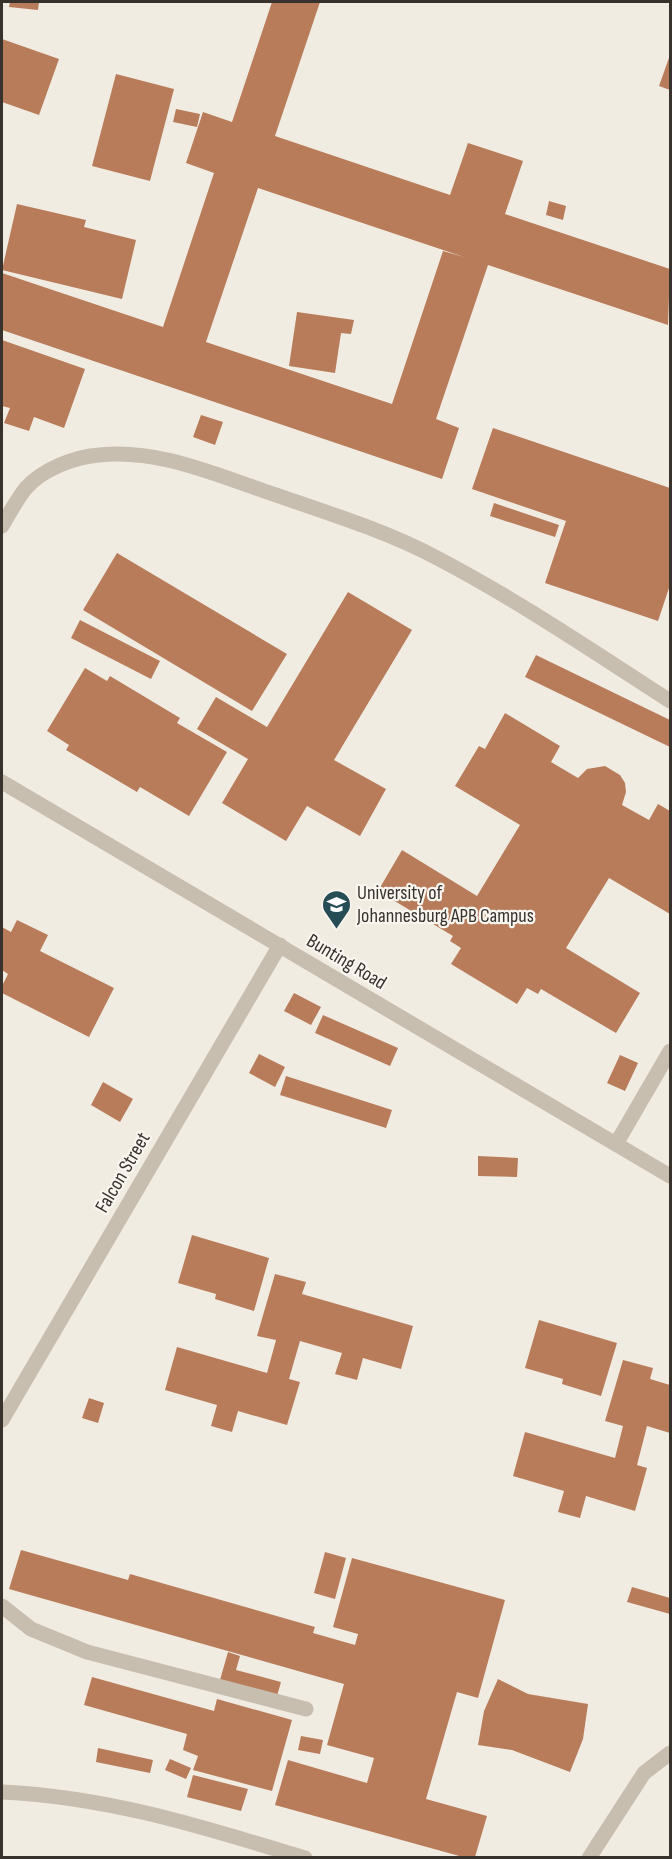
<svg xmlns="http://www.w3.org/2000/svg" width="672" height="1859" font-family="'Sofia Sans Condensed',sans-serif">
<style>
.building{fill:#b87c5a;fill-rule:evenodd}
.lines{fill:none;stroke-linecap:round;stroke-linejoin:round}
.lane{stroke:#c8beaf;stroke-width:15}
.street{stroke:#c8beaf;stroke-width:15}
.labels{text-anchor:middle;stroke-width:4.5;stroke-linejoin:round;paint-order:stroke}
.poi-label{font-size:20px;fill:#38322c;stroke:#f9f5ef;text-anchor:start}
.street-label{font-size:20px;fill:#38322c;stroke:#f9f5ef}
</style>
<rect width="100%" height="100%" fill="#f1ece2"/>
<g class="building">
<path d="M10,2H39L38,10L9,7Z"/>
<path d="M272,2H320L275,136L450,195L468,143L523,161L505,214L670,269L668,325L488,265L436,419L459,428L442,479L2,330V273L163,327L214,173L186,163L203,112L232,122ZM258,188L464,257L443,251L392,404L206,342Z"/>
<path d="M2,39L59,59L39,115L2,102Z"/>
<path d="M670,55V90L659,86Z"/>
<path d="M116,74L174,89L150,181L92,166Z"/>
<path d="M176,109L200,114L197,127L173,122Z"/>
<path d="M549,201L566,206L563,220L546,215Z"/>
<path d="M17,204L86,220L84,227L136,240L122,299L2,270Z"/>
<path d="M297,312L354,320L351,334L341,333L335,373L289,366Z"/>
<path d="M2,340L85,369L64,428L34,417L29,431L4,423L10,408L2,406Z"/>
<path d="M201,415L223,422L215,445L193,437Z"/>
<path d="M493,428L670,488V585L658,621L545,583L566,521L472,489Z"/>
<path d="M494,503L559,525L555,537L490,516Z"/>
<path d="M117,553L287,654L252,711L83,610Z"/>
<path d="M348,592L412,630L334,760L386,789L360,836L307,806L286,841L222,803L248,759L197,729L216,697L267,727Z"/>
<path d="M80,620L160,661L151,679L71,638Z"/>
<path d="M536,655L670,720V747L525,677Z"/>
<path d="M85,668L107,681L110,676L180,718L177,723L227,752L189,816L140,787L137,792L66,750L69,745L47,731Z"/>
<path d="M505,713L560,746L551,762L578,778L587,769L605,766L620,775L625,783L626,792L622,805L649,820L658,804L670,811V914L609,878L566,948L640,993L616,1033L541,989L538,994L527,988L517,1004L451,964L461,948L450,941L453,936L378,891L402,850L477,896L520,825L455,786L479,746L485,749Z"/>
<path d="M17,920L48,935L40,951L114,988L89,1037L2,993V986L8,974L2,970V927L11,932Z"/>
<path d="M294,993L321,1007L311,1025L284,1011Z"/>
<path d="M323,1015L398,1048L390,1066L315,1033Z"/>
<path d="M259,1054L285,1067L275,1087L249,1073Z"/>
<path d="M620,1055L638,1063L625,1091L607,1083Z"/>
<path d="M286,1076L392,1110L386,1128L280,1095Z"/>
<path d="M103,1082L133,1099L120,1122L91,1105Z"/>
<path d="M478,1156L518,1158L517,1177L478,1176Z"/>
<path d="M192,1235L269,1258L254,1311L215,1299L216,1294L178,1283Z"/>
<path d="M275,1274L306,1282L302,1294L413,1326L401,1369L363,1358L357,1380L335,1374L342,1353L300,1341L289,1379L300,1382L287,1425L238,1411L232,1432L211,1426L217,1405L165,1390L177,1347L267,1373L276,1340L257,1336Z"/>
<path d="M539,1320L617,1343L601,1396L562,1384L563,1379L525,1368Z"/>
<path d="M623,1360L653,1368L650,1379L670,1385V1433L647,1426L637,1465L647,1468L635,1511L586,1496L580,1518L558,1512L564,1491L513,1476L525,1432L615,1458L623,1426L605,1421Z"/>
<path d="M89,1398L104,1403L98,1423L82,1418Z"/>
<path d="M21,1550L128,1580L130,1574L315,1627L313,1633L355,1645L358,1634L333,1627L352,1558L505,1600L478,1698L457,1692L426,1799L487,1816L475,1857H463L275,1805L288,1760L367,1783L374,1758L327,1745L344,1684L9,1589Z"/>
<path d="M325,1552L346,1558L335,1599L314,1593Z"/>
<path d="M632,1587L670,1598V1614L627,1602Z"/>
<path d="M228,1652L240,1656L236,1670L281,1682L277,1696L220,1680Z"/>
<path d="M92,1677L214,1711L217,1699L292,1720L272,1791L193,1770L198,1756L183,1750L187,1734L84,1705Z"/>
<path d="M498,1679L528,1694L588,1704L583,1739L570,1772L512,1750L478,1745L484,1711Z"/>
<path d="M301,1736L323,1740L320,1754L298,1750Z"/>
<path d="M98,1748L153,1760L150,1773L96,1762Z"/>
<path d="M170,1759L191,1768L186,1779L165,1770Z"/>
<path d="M193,1775L248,1789L241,1811L187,1797Z"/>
</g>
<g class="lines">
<g class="lane">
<path d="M2,526C9,514 17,499 26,488C43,469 74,457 99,455C152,449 204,470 253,487C315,509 381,528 439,559C519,601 594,652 670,701"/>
<path d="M616,1144L670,1051"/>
<path d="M2,1420L280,945"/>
<path d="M2,1606L31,1629L87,1652L306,1709"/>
<path d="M2,1792C109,1797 203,1827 305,1858"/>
<path d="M589,1858L644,1773L670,1753"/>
</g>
<path class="street" d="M2,782L670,1176"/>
</g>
<defs>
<symbol id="university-pin" viewBox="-11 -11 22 30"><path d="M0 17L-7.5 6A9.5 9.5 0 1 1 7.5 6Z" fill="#264c55" stroke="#f9f5ef"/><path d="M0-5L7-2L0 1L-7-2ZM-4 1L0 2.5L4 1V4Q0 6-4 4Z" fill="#fff"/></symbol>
</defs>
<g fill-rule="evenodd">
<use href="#university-pin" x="320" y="888" width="33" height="45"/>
</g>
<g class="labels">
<g class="poi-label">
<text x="357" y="899">University of<tspan x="357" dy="23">Johannesburg APB Campus</tspan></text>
</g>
<g class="street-label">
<text transform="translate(347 961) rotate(31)" y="7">Bunting Road</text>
<text transform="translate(122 1172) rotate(-60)" y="7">Falcon Street</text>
</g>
</g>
<rect width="672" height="1859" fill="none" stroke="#38322c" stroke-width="6"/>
</svg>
